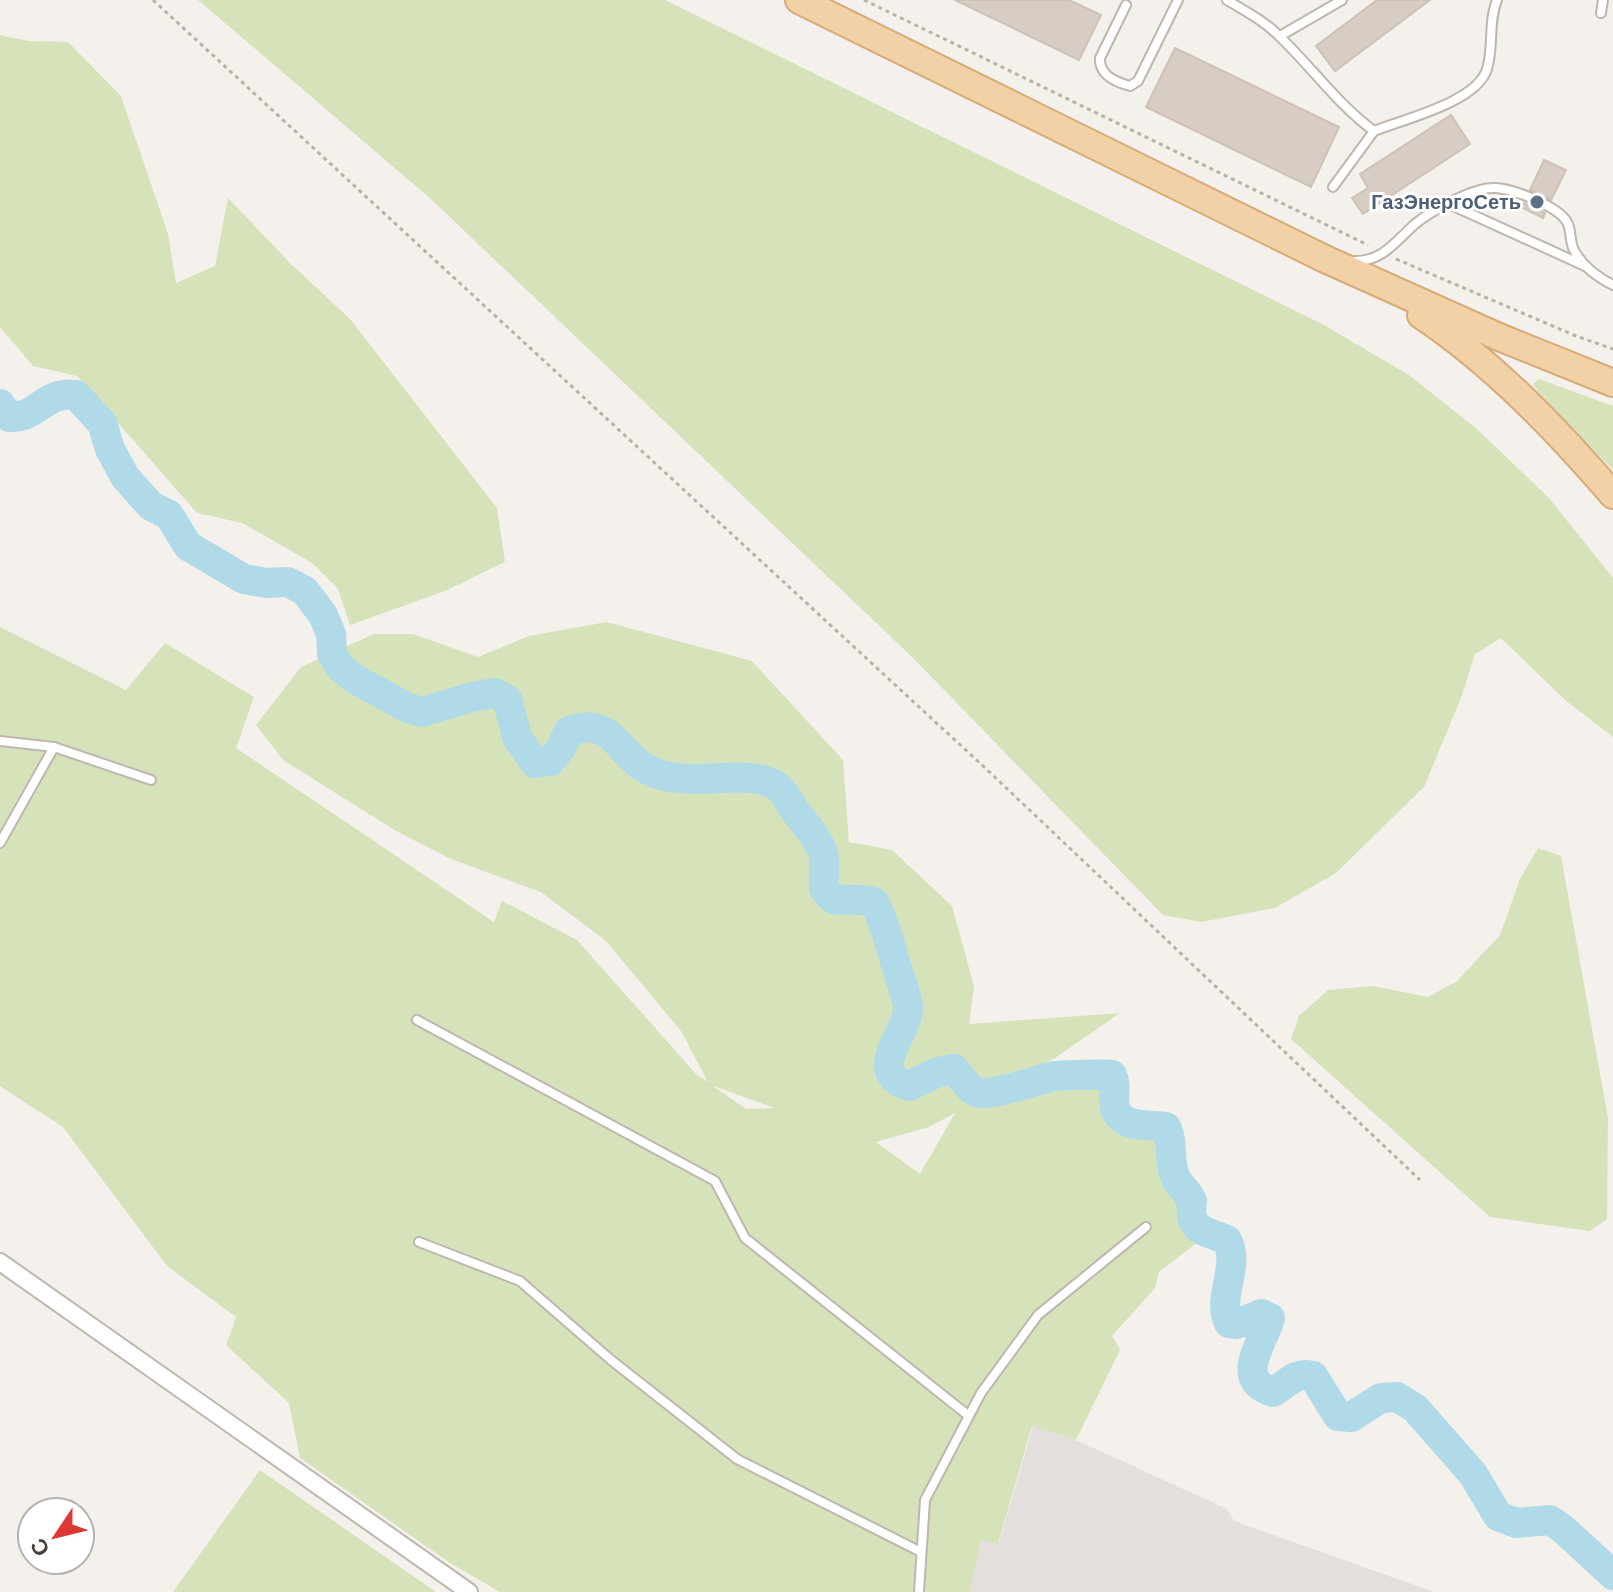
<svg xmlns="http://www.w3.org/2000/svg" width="1613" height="1592" font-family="'Work Sans',sans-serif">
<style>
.industrial{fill:#e4dfdd}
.green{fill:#d6e3ba;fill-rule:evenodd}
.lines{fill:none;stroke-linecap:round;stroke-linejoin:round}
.river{stroke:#b0dae8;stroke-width:30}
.building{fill:#d7cdc5;stroke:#cec1b6;stroke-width:2}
.service-casing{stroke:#beb6af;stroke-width:12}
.minor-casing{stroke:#beb6af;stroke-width:20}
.primary-casing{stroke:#d6ab77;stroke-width:30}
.path{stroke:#beb0a2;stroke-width:3;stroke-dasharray:4 4;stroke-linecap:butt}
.service{stroke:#fff;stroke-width:8}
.minor{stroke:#fff;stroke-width:16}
.primary{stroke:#f3d1a6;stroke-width:26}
.service-dot{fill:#5c6f8a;stroke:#fff;stroke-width:3}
.labels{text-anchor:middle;stroke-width:6;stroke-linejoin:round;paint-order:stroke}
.service-label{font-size:20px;font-weight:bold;fill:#4e5e75;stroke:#fff;text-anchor:end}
</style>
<rect width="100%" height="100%" fill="#f4f0ec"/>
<path class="industrial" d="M1033,1426L1076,1440L1227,1509L1234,1521L1434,1592H970L981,1539L999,1543Z"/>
<g class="green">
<path d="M198,0H665L1324,325L1409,375L1477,429L1549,498L1613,578V737L1565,700L1501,638L1475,654L1461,698L1424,787L1336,873L1275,908L1201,922L1163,915L912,657L432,200Z"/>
<path d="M0,35L28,41L68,42L121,96L168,234L176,283L215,266L228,198L290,263L350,319L497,508L505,562L445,591L350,625L338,589L311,562L242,523L197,513L77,376L33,366L0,327Z"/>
<path d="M1539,379L1613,406V470L1537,390L1533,384Z"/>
<path d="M607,622L752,661L843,760L849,842L892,850L952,906L974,986L969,1024L1120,1013L1055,1058L979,1100H1002L1102,1082C1115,1127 1111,1126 1158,1136L1163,1173L1181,1200L1177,1209L1198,1242L1159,1272L1155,1288L1112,1336L1120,1350L1076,1440L1032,1426L998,1544L981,1540L970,1592H500L450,1563L300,1458L289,1403L226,1345L236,1317L167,1266L63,1127L0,1086V627L126,690L165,643L254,697L236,748L494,922L502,901L577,940L697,1075L708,1082L681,1031L606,941L541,892L451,859L396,831L283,760L256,725L301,667L374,634H413L478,657L529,636ZM713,1086H714L774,1108L746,1109ZM955,1113L920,1174L876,1142L929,1127Z"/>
<path d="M1538,848L1561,856L1608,1118L1607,1219L1590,1231L1490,1217L1291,1039L1299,1016L1328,990L1373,986L1428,997L1457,981L1500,935L1520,879Z"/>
<path d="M260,1470L436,1592H173Z"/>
</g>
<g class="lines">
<path class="river" d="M0,404L9,417C37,419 44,391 76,395L102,423L110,449L125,477L151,506L169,515L188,546L244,579L266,583L288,582L305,591L323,615L331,634L332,654L341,668L355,679L408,708L422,712L472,697L494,693L507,699L518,739L535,763L550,761L561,748L569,731C617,715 616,758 655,773C693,788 748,767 777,786C784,791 790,803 795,811C806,825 821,841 824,858C825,868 823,879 824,889L833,899C847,901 860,898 874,902C886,924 890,947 898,971C901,983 907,995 908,1007C909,1033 864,1072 909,1086L938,1072L954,1069C961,1076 967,1088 976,1092C987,1098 1040,1079 1055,1076C1059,1075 1108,1074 1112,1075C1116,1084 1114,1090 1114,1100C1115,1129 1145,1124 1166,1127C1174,1141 1168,1163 1176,1179C1181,1187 1188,1192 1192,1201C1188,1231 1203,1230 1227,1240C1241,1266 1216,1298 1229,1323L1237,1324L1261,1314L1270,1318C1264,1343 1232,1379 1273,1392C1287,1384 1296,1371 1313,1376L1338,1416L1351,1417L1381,1398L1397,1397L1415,1408L1473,1474L1498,1516L1516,1523L1550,1520L1563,1529L1613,1575"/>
</g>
<g class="building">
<path d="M955,0H1069L1101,15L1079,60Z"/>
<path d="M1377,0H1430L1335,71L1316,46Z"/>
<path d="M1175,48L1339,127L1311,187L1146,107Z"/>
<path d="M1451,115L1470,144L1363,214L1352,198L1368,188L1360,174Z"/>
<path d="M1544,160L1566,170L1551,200L1530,190Z"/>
<path d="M1524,203L1545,213L1543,218L1521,207Z"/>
</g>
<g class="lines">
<defs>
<g id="service">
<path d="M1227,0C1245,11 1263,20 1278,35C1311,66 1337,104 1374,131C1404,119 1477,102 1487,69C1494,46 1488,22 1497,0"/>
<path d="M1126,5L1100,58C1099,75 1115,82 1130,86L1138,81L1178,0"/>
<path d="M1601,13L1603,0"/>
<path d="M1280,36L1342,0"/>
<path d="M1333,187L1374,131"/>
<path d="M1449,204L1585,266"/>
<path d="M1354,261C1382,262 1396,241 1415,224C1431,211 1472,188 1493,188C1510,187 1561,207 1568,224C1571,231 1570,240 1573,248C1581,265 1597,277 1613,285"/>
<path d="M0,741L54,747L151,780"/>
<path d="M0,843L54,747"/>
<path d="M417,1020L715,1181L745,1238L969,1416"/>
<path d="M419,1242L520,1281L611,1360L737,1459L921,1552"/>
<path d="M919,1592L925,1500L981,1393L1038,1315L1146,1227"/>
</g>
<path id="minor" d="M0,1262L469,1592"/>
<g id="primary">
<path d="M799,0L1325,259L1499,337L1613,383"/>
<path d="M1421,315C1494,364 1556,429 1613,495"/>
</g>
</defs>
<use href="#service" class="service-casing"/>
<use href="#minor" class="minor-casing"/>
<use href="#primary" class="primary-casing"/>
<g class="path">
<path d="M153,0L982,765L1420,1180"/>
<path d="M864,0L1368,245"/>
<path d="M1396,259L1576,336L1613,349"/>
</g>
<use href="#service" class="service"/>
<use href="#minor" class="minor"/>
<use href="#primary" class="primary"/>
</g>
<circle class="service-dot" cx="1537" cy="202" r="8"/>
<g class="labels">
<g class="service-label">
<text x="1521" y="209">ГазЭнергоСеть</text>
</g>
</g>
<g transform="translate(56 1536) rotate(235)"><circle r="38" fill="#ffffff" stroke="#b5b3b0" stroke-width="2"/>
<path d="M0-6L14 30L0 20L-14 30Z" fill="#e03636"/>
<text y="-12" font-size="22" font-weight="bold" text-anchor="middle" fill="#47403a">С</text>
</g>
</svg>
